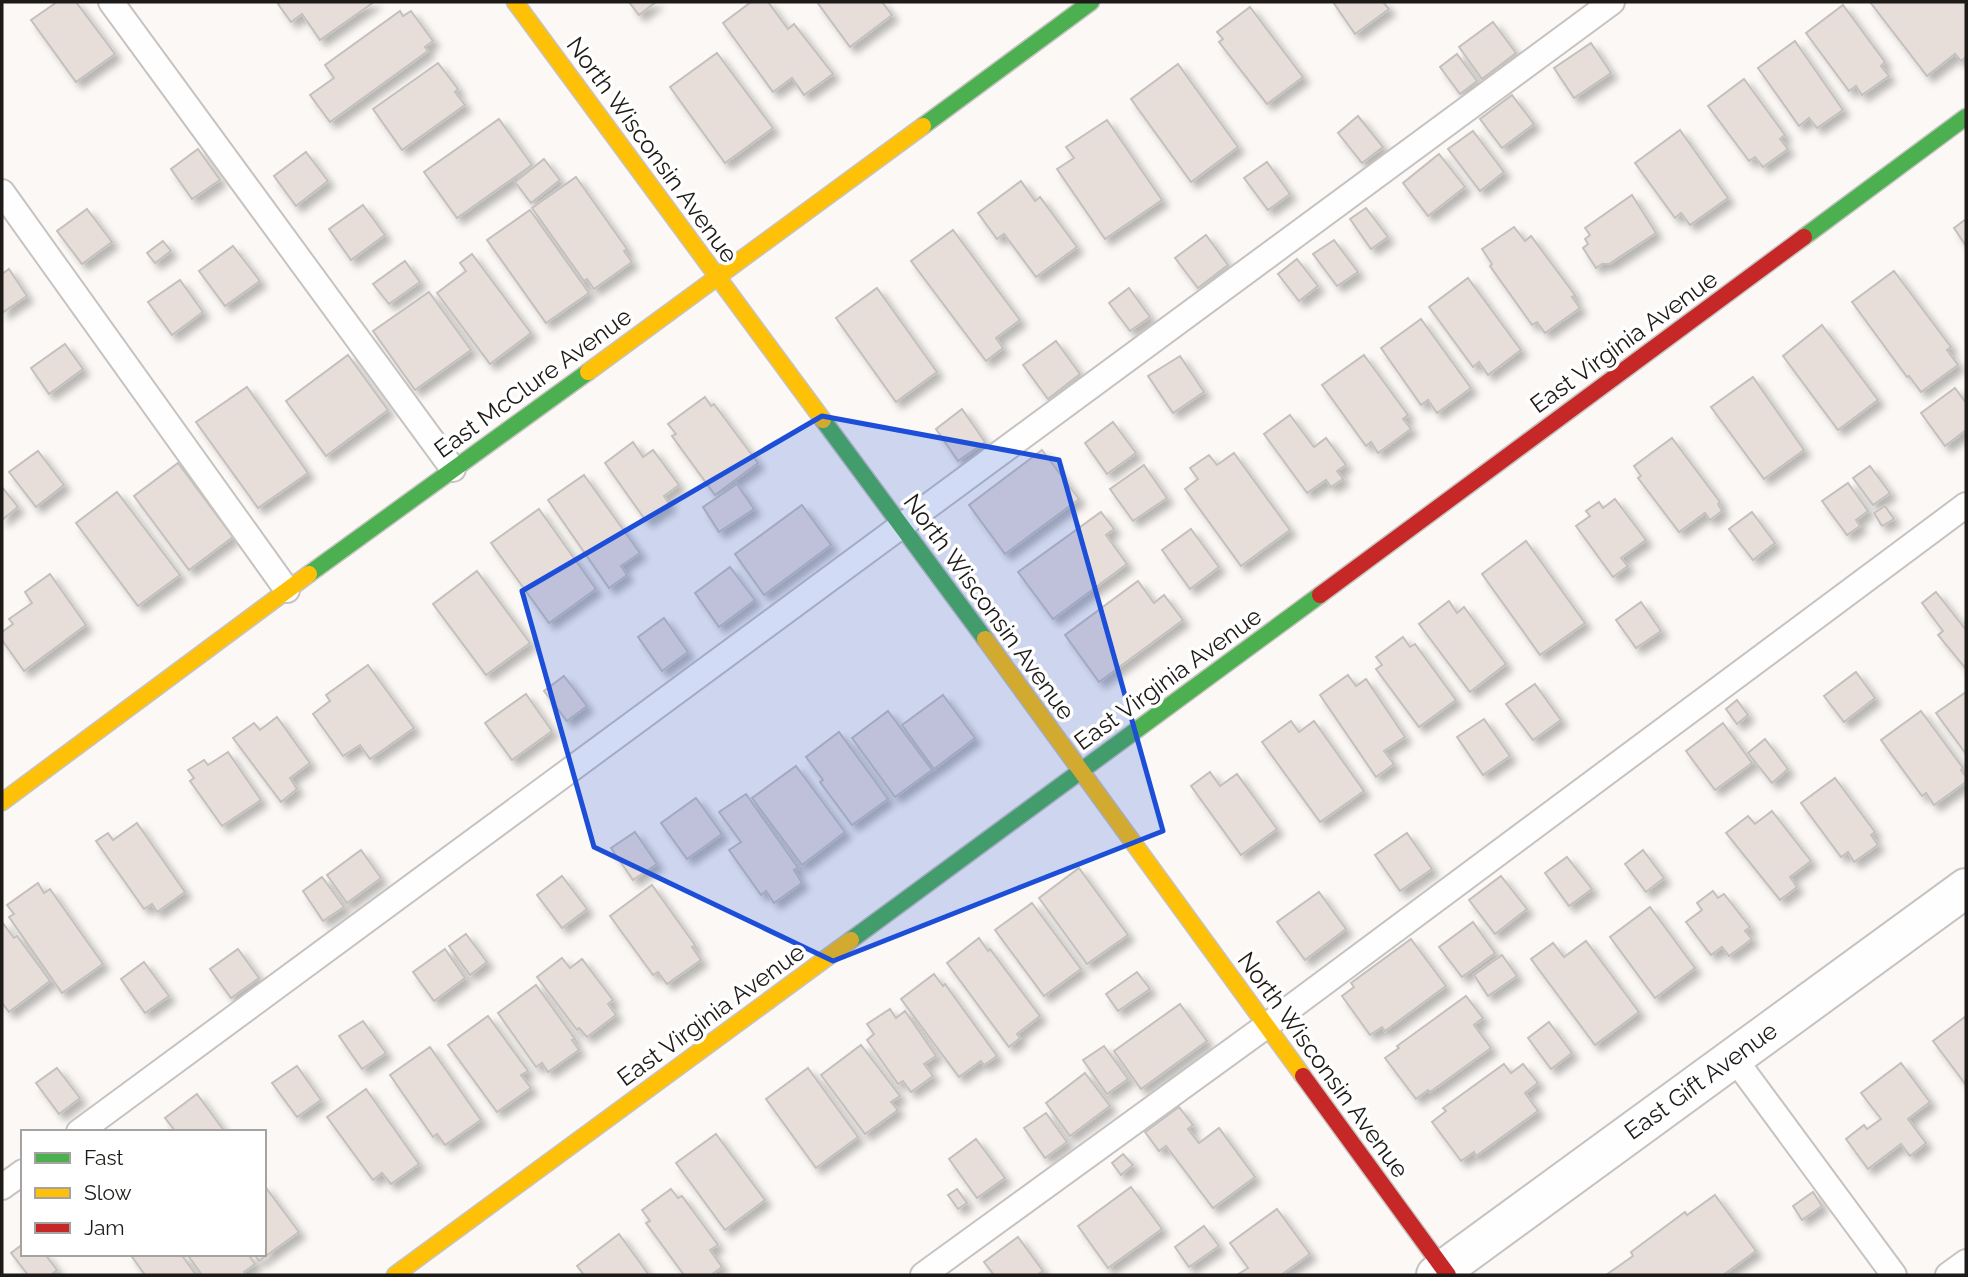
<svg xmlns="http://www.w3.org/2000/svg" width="1968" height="1277" font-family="Raleway,sans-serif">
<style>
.building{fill:#e7deda;stroke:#c3c0bd;stroke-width:2;filter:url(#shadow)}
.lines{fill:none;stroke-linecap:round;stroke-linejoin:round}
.lane-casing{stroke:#c6c3c0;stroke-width:28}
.street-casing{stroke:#c6c3c0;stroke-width:42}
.fast-casing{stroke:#c6c3c0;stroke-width:19}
.slow-casing{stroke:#c6c3c0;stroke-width:19}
.jam-casing{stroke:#c6c3c0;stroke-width:19}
.lane{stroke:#fefefe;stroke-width:24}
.street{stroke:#fefefe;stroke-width:38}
.fast{stroke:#4caf50;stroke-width:16}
.slow{stroke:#ffc107;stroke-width:16}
.jam{stroke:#c62828;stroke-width:16}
.marked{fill:#1d4ed8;fill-opacity:0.2;stroke:#1d4ed8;stroke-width:5;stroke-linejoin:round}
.labels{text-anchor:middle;stroke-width:7;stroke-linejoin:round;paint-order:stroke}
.street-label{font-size:24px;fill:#1d1a17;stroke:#fff}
</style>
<defs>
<filter id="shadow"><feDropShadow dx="6" dy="6" stdDeviation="3.5" flood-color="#0004"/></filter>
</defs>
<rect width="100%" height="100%" fill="#fbf8f5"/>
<g class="building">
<path d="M57,2H76L115,54L76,82L31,20Z"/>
<path d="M281,2H374L320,40L302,14L291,22L278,4Z"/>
<path d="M629,2H656L639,15Z"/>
<path d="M751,2H768L788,29L794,24L833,74L804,95L792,78L773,92L723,23Z"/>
<path d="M817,2H882L892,15L850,47Z"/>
<path d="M1333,2H1383L1389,9L1355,34Z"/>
<path d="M1870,2H1966V57L1961,61L1955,54L1927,76Z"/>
<path d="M1843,5L1885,62L1881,66L1889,76L1862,95L1856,86L1849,91L1806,33Z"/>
<path d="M1250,7L1303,77L1267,104L1219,42L1223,39L1217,32Z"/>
<path d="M400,11L403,16L411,11L433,41L425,47L428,51L330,122L310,95L334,78L325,65Z"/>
<path d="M1493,22L1516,53L1482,79L1459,47Z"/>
<path d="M1795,41L1843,110L1817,128L1809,118L1799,126L1758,68Z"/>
<path d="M1591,43L1611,73L1574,98L1554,68Z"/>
<path d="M717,53L773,128L725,163L670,87Z"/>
<path d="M1457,54L1477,81L1460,94L1440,67Z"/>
<path d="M438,63L458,89L455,92L465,105L402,150L373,109Z"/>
<path d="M1178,64L1238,147L1191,182L1131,99Z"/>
<path d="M1744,79L1785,135L1780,139L1788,149L1763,167L1755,157L1749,161L1708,106Z"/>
<path d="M1512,95L1534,124L1502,148L1480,119Z"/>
<path d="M1358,116L1383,147L1362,163L1338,133Z"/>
<path d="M499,119L532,165L457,218L424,172Z"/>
<path d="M1107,120L1162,200L1105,239L1057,169L1074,158L1066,147Z"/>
<path d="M1680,130L1728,198L1690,225L1681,213L1675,218L1635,163Z"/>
<path d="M1473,131L1504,172L1480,191L1448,149Z"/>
<path d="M198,149L220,180L192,199L171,169Z"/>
<path d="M306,152L328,181L296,206L274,176Z"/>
<path d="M1439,154L1465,187L1428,216L1403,183Z"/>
<path d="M544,159L560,180L531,203L515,182Z"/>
<path d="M1267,162L1290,194L1268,210L1244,178Z"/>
<path d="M576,177L627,249L624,251L632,262L594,289L587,279L584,281L532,208Z"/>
<path d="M1021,181L1035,201L1040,197L1077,247L1036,277L1004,234L997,239L978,213Z"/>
<path d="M1632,195L1656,233L1609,264H1602L1596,268L1583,248L1588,244L1585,239L1590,235L1585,228Z"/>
<path d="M363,205L385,235L351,260L329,229Z"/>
<path d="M1366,208L1388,237L1371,249L1350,219Z"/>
<path d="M87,209L112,242L82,264L57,231Z"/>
<path d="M530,210L589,293L546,323L487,240Z"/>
<path d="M1966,219V246L1954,228Z"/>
<path d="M1514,227L1525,241L1531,236L1575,295L1572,297L1580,308L1545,333L1537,322L1532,325L1490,266L1492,264L1482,249Z"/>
<path d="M953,230L1020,320L996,338L1003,348L986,361L911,261Z"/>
<path d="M1206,235L1228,265L1198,288L1175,258Z"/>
<path d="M1334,240L1358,272L1337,286L1313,254Z"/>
<path d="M163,241L171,251L155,263L147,253Z"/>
<path d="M233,246L260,281L225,306L199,271Z"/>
<path d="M472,254L531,333L490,364L437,293L466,271L460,263Z"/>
<path d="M1297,259L1318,286L1299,301L1278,274Z"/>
<path d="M405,261L420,282L389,304L373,284Z"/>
<path d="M9,269L27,296L2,313V274Z"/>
<path d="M1894,271L1951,347L1947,350L1958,365L1921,392L1909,376L1907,377L1852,302Z"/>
<path d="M1468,278L1521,350L1488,375L1479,362L1473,367L1429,307Z"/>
<path d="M180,280L203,312L172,335L148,302Z"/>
<path d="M877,288L937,372L896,402L836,318Z"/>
<path d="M1129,288L1150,317L1130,331L1109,303Z"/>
<path d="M429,292L471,350L415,390L373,331Z"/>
<path d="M1421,319L1471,388L1437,413L1428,400L1421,405L1381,348Z"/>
<path d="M1822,325L1878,400L1838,430L1783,356Z"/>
<path d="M1056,341L1080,374L1048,399L1023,365Z"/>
<path d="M65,344L83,369L49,394L31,368Z"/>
<path d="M348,355L388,410L326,456L286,401Z"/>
<path d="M1364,355L1408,415L1403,419L1411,429L1378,453L1371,442L1366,446L1322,385Z"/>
<path d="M1180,356L1204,392L1173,413L1148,376Z"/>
<path d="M1753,377L1804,450L1764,479L1711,407Z"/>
<path d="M247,387L308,473L258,508L196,422Z"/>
<path d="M1955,388L1966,403V430L1945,446L1921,413Z"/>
<path d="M705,397L711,406L714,404L758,463L715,495L672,436L676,434L668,424Z"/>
<path d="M962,409L985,442L958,461L936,429Z"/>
<path d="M1290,415L1314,447L1326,438L1346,465L1337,471L1343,479L1331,487L1326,480L1307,493L1264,434Z"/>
<path d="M1113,422L1136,453L1107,474L1085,443Z"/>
<path d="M1672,438L1720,502L1718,504L1722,511L1710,520L1705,513L1679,532L1638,478L1641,476L1634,466Z"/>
<path d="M633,442L643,457L653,450L679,485L664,496L670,505L646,521L605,463Z"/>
<path d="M1042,450L1079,499L1005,554L969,505Z"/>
<path d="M38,451L64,485L36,507L9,472Z"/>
<path d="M1234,453L1290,530L1241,566L1185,489L1198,479L1190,468L1209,455L1217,465Z"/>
<path d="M178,463L233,537L189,570L134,496Z"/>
<path d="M1144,465L1167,498L1133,521L1110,489Z"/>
<path d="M1870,466L1890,493L1873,505L1853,478Z"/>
<path d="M584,475L640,553L621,566L627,575L609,588L548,500Z"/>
<path d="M1848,483L1868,511L1856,520L1860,526L1847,535L1822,501Z"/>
<path d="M737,484L754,509L719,532L703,507Z"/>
<path d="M2,487L18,507L2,520Z"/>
<path d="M117,492L180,575L138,606L76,523Z"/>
<path d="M1615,499L1646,540L1621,558L1628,566L1613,577L1576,526L1590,516L1586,511L1599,502L1603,508Z"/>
<path d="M802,505L831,545L764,595L735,554Z"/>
<path d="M1885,506L1894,519L1882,526L1874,513Z"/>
<path d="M539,509L596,589L549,623L491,543Z"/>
<path d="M1101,512L1114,529L1106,535L1127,564L1053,619L1018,572Z"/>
<path d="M1752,512L1775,543L1753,560L1729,529Z"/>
<path d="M1191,529L1219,567L1190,589L1162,550Z"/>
<path d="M1526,541L1585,623L1540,655L1482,574Z"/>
<path d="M730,567L755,600L719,627L695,593Z"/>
<path d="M477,571L530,643L486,675L433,604Z"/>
<path d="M50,574L86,625L24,671L2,640V632L13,624L9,619L32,603L25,592Z"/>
<path d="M1138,581L1154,603L1164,595L1183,620L1099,682L1065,635Z"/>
<path d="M1936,592L1966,630V669L1938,635L1943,631L1922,603Z"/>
<path d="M1449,601L1457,613L1464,607L1506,664L1470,692L1419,624Z"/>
<path d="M1641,602L1661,631L1636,648L1616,620Z"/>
<path d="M664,618L688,652L662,671L638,637Z"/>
<path d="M1403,637L1410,647L1415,644L1456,700L1419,727L1376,669L1382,665L1376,657Z"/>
<path d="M368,665L414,728L370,759L360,745L343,756L313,714L330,701L326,695Z"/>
<path d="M1856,672L1875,698L1844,722L1824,696Z"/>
<path d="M1348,675L1356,686L1366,679L1405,737L1384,751L1394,764L1376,777L1320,695Z"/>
<path d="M564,676L587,706L567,721L544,691Z"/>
<path d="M1535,684L1561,720L1533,740L1506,704Z"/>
<path d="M1966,692V754L1936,713Z"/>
<path d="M526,694L552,731L512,760L485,723Z"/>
<path d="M943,695L975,738L934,769L902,725Z"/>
<path d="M1737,700L1748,715L1737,724L1726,709Z"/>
<path d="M888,711L932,770L895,797L852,738Z"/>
<path d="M1921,711L1963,768L1961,770L1966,777V782L1934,805L1926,793L1922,796L1881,740Z"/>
<path d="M277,717L310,763L290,778L297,789L281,802L233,738L254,723L260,730Z"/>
<path d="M1484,719L1510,756L1483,775L1457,737Z"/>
<path d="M1291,721L1299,732L1314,721L1364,791L1320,822L1262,742Z"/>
<path d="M1723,723L1752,763L1715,790L1686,751Z"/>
<path d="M839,732L888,799L852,825L820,782L823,780L806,757Z"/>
<path d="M1765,739L1788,769L1772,783L1748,753Z"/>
<path d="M228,752L261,800L222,826L190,781L194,778L188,770L204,760L208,765Z"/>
<path d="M796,766L845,832L802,865L752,798Z"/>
<path d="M1210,772L1220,786L1237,774L1277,829L1241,855L1191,786Z"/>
<path d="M1835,778L1875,832L1871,835L1878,845L1854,862L1848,852L1841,857L1801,803Z"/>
<path d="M746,794L798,868L794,870L802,883L774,903L766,891L761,895L729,850L741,842L719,812Z"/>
<path d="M696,798L722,834L687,859L661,823Z"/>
<path d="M1772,811L1811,861L1790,877L1797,887L1780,900L1726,833L1748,816L1755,824Z"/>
<path d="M137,823L185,892L157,912L152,904L144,909L96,841L108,833L113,840Z"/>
<path d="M635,832L657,864L633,880L611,848Z"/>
<path d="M1407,833L1432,869L1400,891L1375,855Z"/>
<path d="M361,850L381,878L347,903L327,875Z"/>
<path d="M1643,850L1664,878L1646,892L1625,864Z"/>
<path d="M1567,857L1592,889L1569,906L1545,873Z"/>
<path d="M1079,868L1128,935L1087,964L1039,898Z"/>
<path d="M562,876L587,909L562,928L537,895Z"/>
<path d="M1501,876L1527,909L1495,934L1469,900Z"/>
<path d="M322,877L344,907L323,921L303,891Z"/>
<path d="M38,883L44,893L50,889L103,964L62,993L9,917L14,914L7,905Z"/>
<path d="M652,885L695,945L692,947L701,960L667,984L658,972L653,975L610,916Z"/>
<path d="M1713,891L1718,898L1724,894L1750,927L1745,931L1752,939L1729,956L1722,947L1711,955L1686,922L1702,910L1697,903Z"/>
<path d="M1319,892L1346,929L1305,960L1277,922Z"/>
<path d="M1032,903L1081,969L1044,996L995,930Z"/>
<path d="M1650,907L1695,968L1655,998L1610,937Z"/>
<path d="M2,922L14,938L17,936L50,981L9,1012L2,1003Z"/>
<path d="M1473,922L1495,953L1462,977L1439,947Z"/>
<path d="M466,934L487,962L470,975L449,946Z"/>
<path d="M979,938L988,951L990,949L1040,1016L1017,1034L1020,1038L1009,1047L947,963Z"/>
<path d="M1411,939L1446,986L1385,1031L1382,1027L1370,1035L1342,996L1354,987L1351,983Z"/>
<path d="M1586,941L1639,1012L1595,1045L1531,959L1553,943L1564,957Z"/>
<path d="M238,949L259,978L231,998L210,969Z"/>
<path d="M445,949L465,978L434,1001L413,972Z"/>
<path d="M1502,955L1517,976L1488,996L1474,975Z"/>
<path d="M562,958L570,968L582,959L613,1000L608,1004L616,1015L587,1037L579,1028L577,1030L537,977Z"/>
<path d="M144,962L169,996L145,1013L121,979Z"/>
<path d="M1137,972L1150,989L1118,1011L1106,994Z"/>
<path d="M934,974L943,986L945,984L997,1056L984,1065L981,1061L959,1077L901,999Z"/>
<path d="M536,985L575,1039L572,1040L579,1050L548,1072L542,1063L536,1067L498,1013Z"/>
<path d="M1466,996L1483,1018L1474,1025L1491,1048L1430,1092L1428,1090L1416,1099L1385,1058L1399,1048L1397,1046Z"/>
<path d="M1180,1004L1207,1041L1141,1089L1114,1051Z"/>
<path d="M890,1009L896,1018L905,1011L936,1056L924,1064L933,1076L911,1092L903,1081L898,1084L867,1040L874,1034L867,1024Z"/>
<path d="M488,1016L528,1071L521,1075L531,1088L497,1112L448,1045Z"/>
<path d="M1966,1016V1085L1933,1041Z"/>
<path d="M363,1021L386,1053L362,1069L339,1036Z"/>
<path d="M1549,1022L1572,1053L1551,1069L1528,1038Z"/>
<path d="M861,1045L900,1096L891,1102L898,1110L865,1134L821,1075Z"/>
<path d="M1104,1046L1128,1079L1107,1094L1083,1060Z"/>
<path d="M430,1047L481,1120L445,1145L437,1134L433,1137L390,1075Z"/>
<path d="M1901,1063L1930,1102L1908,1119L1926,1143L1910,1156L1901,1144L1868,1169L1846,1139L1864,1125L1867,1129L1881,1119L1861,1093Z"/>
<path d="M1504,1064L1511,1073L1523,1064L1538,1083L1525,1093L1538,1111L1476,1156L1474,1152L1461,1161L1432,1122L1446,1111L1443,1108Z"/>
<path d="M297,1066L321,1100L297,1117L272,1083Z"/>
<path d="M57,1068L80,1098L59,1114L36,1083Z"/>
<path d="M808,1068L858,1137L816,1168L766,1099Z"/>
<path d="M1085,1073L1110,1106L1070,1136L1046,1103Z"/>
<path d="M366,1089L419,1164L391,1184L382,1173L373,1180L327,1117Z"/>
<path d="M197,1094L225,1132H176L165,1118Z"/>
<path d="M1179,1107L1193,1125L1188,1129L1199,1143L1219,1128L1255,1177L1213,1208L1166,1146L1159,1151L1145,1132Z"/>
<path d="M1046,1113L1067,1142L1045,1158L1024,1128Z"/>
<path d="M716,1134L765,1200L725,1230L676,1163Z"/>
<path d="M976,1139L1005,1178L977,1198L949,1159Z"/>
<path d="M1123,1154L1133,1165L1121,1175L1112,1163Z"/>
<path d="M264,1185L299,1232L259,1261L254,1254H264Z"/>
<path d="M1131,1187L1162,1229L1108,1268L1078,1226Z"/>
<path d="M671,1189L678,1198L682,1196L718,1245L710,1250L722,1267L711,1275H684L646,1223L650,1221L642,1210Z"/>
<path d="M957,1189L967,1203L958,1209L948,1195Z"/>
<path d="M1813,1192L1822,1206L1802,1220L1793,1206Z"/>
<path d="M1715,1195L1756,1251L1723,1275H1606L1633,1256L1631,1252L1685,1212L1687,1215Z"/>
<path d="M1277,1209L1310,1254L1281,1275H1237L1248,1268L1230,1243Z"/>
<path d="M1204,1226L1219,1246L1189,1267L1175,1247Z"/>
<path d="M619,1234L649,1275H584L577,1266Z"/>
<path d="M1018,1237L1043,1271L1037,1275H994L984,1262Z"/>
<path d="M23,1244V1254H45L57,1270L51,1275H28L11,1253Z"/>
<path d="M130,1254H181L196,1275H145Z"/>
<path d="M187,1254H248L255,1264L244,1272L246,1275H202Z"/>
</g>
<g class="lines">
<defs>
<g id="lane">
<path d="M111,2L453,469"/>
<path d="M2,192L287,590"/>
<path d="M1734,1058L1894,1275"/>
<path d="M79,1132L1612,2"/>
<path d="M2,1187L23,1172"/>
<path d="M923,1275L1266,1026L1966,505"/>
<path d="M1948,1275L1966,1262"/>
</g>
<path id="street" d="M1436,1275L1966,888"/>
<g id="fast">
<path d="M923,126L1091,2"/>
<path d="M1804,237L1966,117"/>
<path d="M823,420L985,639"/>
<path d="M309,574L588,372"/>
<path d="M851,940L1320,595"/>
</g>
<g id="slow">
<path d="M515,2L823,420"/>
<path d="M588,372L923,126"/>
<path d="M985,639L1303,1076"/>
<path d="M2,802L309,574"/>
<path d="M395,1275L851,940"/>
</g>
<g id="jam">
<path d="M1320,595L1804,237"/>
<path d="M1303,1076L1448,1275"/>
</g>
</defs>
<use href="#lane" class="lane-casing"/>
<use href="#street" class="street-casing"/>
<use href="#fast" class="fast-casing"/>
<use href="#slow" class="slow-casing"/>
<use href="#jam" class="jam-casing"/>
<use href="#lane" class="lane"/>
<use href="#street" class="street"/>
<use href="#fast" class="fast"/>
<use href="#slow" class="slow"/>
<use href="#jam" class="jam"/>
</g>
<path class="marked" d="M822,416L1059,460L1163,831L833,961L594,847L522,591Z"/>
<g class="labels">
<g class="street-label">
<text transform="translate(652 150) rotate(54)" y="8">North Wisconsin Avenue</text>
<text transform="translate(1624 342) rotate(-36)" y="8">East Virginia Avenue</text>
<text transform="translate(533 383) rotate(-36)" y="8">East McClure Avenue</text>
<text transform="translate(989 607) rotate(54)" y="8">North Wisconsin Avenue</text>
<text transform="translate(1168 679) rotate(-36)" y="8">East Virginia Avenue</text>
<text transform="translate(711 1015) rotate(-36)" y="8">East Virginia Avenue</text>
<text transform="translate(1323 1065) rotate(54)" y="8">North Wisconsin Avenue</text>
<text transform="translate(1701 1081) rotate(-36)" y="8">East Gift Avenue</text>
</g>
</g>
<rect width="1968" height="1277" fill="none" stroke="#1d1a17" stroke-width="7"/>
<rect x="21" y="1130" width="245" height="126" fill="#ffffff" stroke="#a5a3a2" stroke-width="2"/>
<rect x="35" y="1153" width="35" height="10" fill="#4caf50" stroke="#a5a3a2" stroke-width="2"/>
<text x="84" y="1165" font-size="21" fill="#1d1a17">Fast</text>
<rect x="35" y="1188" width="35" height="10" fill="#ffc107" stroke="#a5a3a2" stroke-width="2"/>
<text x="84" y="1200" font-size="21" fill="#1d1a17">Slow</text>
<rect x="35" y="1223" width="35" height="10" fill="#c62828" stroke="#a5a3a2" stroke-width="2"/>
<text x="84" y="1235" font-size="21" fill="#1d1a17">Jam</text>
</svg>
